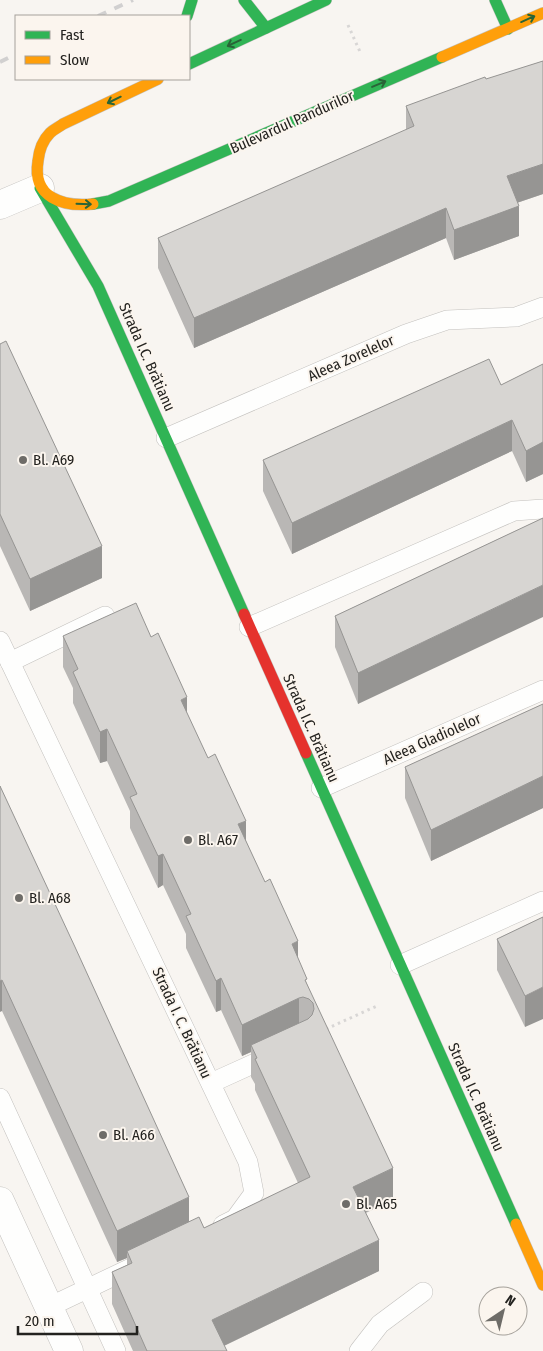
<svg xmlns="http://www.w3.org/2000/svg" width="543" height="1351" font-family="'Fira Sans Condensed',sans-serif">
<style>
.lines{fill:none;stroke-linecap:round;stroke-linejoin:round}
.lane-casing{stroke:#c3c1be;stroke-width:20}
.street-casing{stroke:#c3c1be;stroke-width:29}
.fast-casing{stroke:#c3c1be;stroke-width:12}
.slow-casing{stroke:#c3c1be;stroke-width:12}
.jam-casing{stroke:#c3c1be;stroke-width:12}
.path{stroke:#d8d6d5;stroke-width:3;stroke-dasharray:2.5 4;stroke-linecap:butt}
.lane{stroke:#fefefd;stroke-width:19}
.street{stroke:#fefefd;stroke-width:28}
.fast{stroke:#30b455;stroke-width:11}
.slow{stroke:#ff9f0a;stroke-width:11}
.jam{stroke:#e5322d;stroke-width:11}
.rail{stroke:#d1d0d0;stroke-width:4;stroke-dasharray:9 9;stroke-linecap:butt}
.wall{fill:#b9b7b5}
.shaded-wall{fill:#969593}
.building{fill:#d7d5d2;stroke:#969593}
.oneway{stroke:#296437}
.poi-dot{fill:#6e6c68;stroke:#fbf5ee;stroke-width:2}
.labels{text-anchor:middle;stroke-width:4;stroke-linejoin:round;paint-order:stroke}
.street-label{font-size:15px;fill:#23221f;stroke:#fbf5ee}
.poi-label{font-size:15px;fill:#23221f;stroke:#fbf5ee;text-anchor:start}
</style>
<rect width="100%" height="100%" fill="#f8f5f1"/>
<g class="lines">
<defs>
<g id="lane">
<path d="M166,438L406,334L447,320L516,317L543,307"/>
<path d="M249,627L514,511L543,509"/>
<path d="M0,641L248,1162L254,1193L235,1219L223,1225"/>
<path d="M10,662L105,616"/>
<path d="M321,788L543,690"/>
<path d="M400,965L543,901"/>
<path d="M211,1083L275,1054"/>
<path d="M0,1098L116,1351"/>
<path d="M49,1307L135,1266"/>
<path d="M359,1351L380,1324L423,1292"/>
</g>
<g id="street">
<path d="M0,205L40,188"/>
<path d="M0,1201L69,1351"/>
</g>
<g id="fast">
<path d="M244,0L266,28"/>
<path d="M495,0L508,29"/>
<path d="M187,16L192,0"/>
<path d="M189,64L326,0"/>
<path d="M40,188L98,286L244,614"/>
<path d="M93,204L109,201L442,57"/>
<path d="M306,753L516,1224"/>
</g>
<g id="slow">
<path d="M442,57L543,13"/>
<path d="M93,204C63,207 32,198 38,161C39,151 43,140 50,133C54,129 59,127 63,124L158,79"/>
<path d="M516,1224L543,1285"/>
</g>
<path id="jam" d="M244,614L306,753"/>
</defs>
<use href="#lane" class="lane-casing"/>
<use href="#street" class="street-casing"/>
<use href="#fast" class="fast-casing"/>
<use href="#slow" class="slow-casing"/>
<use href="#jam" class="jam-casing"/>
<g class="path">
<path d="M348,25L361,54"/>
<path d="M326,1029L379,1005"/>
</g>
<use href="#lane" class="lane"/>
<use href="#street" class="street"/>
<use href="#fast" class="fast"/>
<use href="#slow" class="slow"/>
<use href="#jam" class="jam"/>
<g class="rail">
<path d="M98,16L133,0"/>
<path d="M0,62L16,54"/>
</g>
</g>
<g class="wall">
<path d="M543,61V194L517,203L519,236L454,260L446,238L194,348L158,268V238L406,130V106Z"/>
<path d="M0,344L102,578L30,611L0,546Z"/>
<path d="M543,364V474L526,482L512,451L292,554L263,491V460L501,385Z"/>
<path d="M543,518L358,704L335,647V616Z"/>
<path d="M63,636L151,637L246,841L298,959L307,984L393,1199L366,1213L379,1271L224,1346L227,1351H133L112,1304V1272L127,1265V1258L117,1262L2,1011L0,786L189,1222L204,1228L298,1183L255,1090V1084L251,1077V1052L242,1056L221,1010L216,1012L186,948V934L163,885L158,888L130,828V811L107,761L100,763L73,703V688L63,667Z"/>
<path d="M543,704V808L431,861L405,798V767Z"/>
<path d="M543,917L525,1027L497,970V939Z"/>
</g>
<g class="shaded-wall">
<path d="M543,164V194L507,206V176Z"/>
<path d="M519,206V236L454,260V230Z"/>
<path d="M446,208V238L194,348V318Z"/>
<path d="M512,420V451L292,554V523Z"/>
<path d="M543,442V474L526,482V451Z"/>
<path d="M102,546V578L30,611V579Z"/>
<path d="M543,585V617L358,704V673Z"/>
<path d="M187,697V729L181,700Z"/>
<path d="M107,729V761L100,763V732Z"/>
<path d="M543,776V808L431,861V830Z"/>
<path d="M246,821V852L238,824Z"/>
<path d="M163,854V885L158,888V856Z"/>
<path d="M298,941V972L292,944Z"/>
<path d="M221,978V1010L216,1012V981Z"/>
<path d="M2,980V1011L0,1012V981Z"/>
<path d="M543,987V1019L525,1027V996Z"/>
<path d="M299,998V1030L251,1045V1052L242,1056V1025Z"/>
<path d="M393,1168V1199L353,1218V1187Z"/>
<path d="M189,1197V1228L127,1251V1258L117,1262V1231Z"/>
<path d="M379,1240V1271L213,1351L212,1320Z"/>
</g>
<g class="building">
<path d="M543,61V164L507,176L519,206L454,230L446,208L194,318L158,238L414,126L406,106L485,77L486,79Z"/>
<path d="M6,341L102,546L30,579L0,514V344Z"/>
<path d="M489,359L501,385L543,364V442L526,451L512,420L292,523L263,460Z"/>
<path d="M543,518V585L358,673L335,616Z"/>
<path d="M136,603L151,637L158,633L187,697L181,700L208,758L215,754L246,821L238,824L265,882L270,879L298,941L292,944L307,979L305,980L393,1168L353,1187L379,1240L212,1320L227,1351H147L112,1272L132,1263L127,1251L199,1217L204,1228L310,1177L255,1059L257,1058L251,1045L308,1019L312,1015L314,1009L313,1003L309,999L303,997L299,998L242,1025L221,978L216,981L186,916L191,914L163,854L158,856L130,797L137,794L107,729L100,732L73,672L78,669L63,636Z"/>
<path d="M543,704V776L431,830L405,767Z"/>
<path d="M0,786L75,947L189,1197L117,1231L2,980L0,981Z"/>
<path d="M543,917V987L525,996L497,939Z"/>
</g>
<defs><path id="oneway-shaft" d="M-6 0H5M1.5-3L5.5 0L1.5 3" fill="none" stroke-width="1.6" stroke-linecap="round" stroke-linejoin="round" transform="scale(1.25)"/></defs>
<g class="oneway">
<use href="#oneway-shaft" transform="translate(528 19) rotate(-24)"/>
<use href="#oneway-shaft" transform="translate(234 43) rotate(155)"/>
<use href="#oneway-shaft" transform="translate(379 84) rotate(-23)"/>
<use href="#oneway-shaft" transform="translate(114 100) rotate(154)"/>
<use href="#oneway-shaft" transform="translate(84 204) rotate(2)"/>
</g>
<g class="poi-dot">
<circle cx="23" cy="460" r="5"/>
<circle cx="188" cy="840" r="5"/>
<circle cx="19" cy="898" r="5"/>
<circle cx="103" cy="1135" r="5"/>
<circle cx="346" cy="1204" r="5"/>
</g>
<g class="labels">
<g class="street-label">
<text transform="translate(292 122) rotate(-24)" y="5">Bulevardul Pandurilor</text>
<text transform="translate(147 357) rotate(66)" y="5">Strada I.C. Brătianu</text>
<text transform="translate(351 358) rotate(-24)" y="5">Aleea Zorelelor</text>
<text transform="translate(311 728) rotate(66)" y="5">Strada I.C. Brătianu</text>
<text transform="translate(432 739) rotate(-24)" y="5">Aleea Gladiolelor</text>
<text transform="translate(182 1023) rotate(65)" y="5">Strada I. C. Brătianu</text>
<text transform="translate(476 1097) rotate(66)" y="5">Strada I.C. Brătianu</text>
</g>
<g class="poi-label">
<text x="33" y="465">Bl. A69</text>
<text x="198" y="845">Bl. A67</text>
<text x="29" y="903">Bl. A68</text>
<text x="113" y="1140">Bl. A66</text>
<text x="356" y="1209">Bl. A65</text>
</g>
</g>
<rect x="15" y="15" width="175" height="65" fill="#fbf5ee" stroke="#a5a19b"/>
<rect x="25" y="31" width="25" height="8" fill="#30b455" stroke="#a5a19b"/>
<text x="60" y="40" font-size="15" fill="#23221f">Fast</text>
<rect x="25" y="56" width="25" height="8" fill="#ff9f0a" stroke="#a5a19b"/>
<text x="60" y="65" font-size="15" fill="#23221f">Slow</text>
<g transform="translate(503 1311) rotate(35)"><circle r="24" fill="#fbf5ee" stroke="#a5a19b"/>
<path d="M0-4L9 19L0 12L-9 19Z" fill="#6e6c68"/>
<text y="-8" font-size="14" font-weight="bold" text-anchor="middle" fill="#23221f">N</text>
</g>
<path d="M18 1326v8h119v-8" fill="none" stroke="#23221f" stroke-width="2.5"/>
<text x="25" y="1326" font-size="15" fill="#23221f" stroke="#fbf5ee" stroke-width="4" paint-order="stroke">20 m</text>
</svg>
